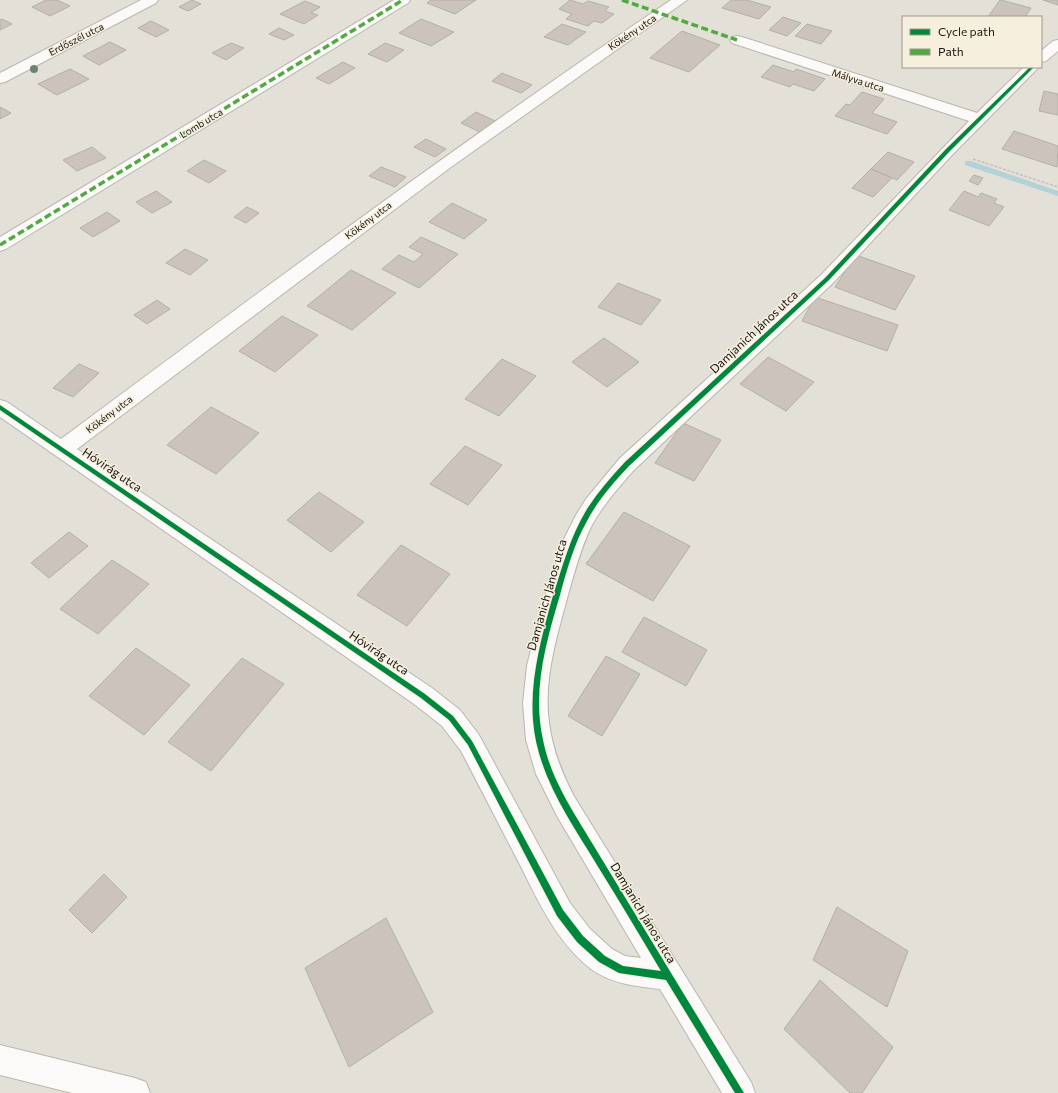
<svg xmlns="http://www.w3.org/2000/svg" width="1058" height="1093" font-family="Commissioner,sans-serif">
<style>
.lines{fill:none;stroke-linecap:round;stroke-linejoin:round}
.stream{fill:#b2d1d8;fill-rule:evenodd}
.building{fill:#ccc4bc;stroke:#b3aea8}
.street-casing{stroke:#b9b6af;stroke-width:2}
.path{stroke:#c1c1be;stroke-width:1.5;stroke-dasharray:3 1.5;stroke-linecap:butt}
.street{fill:#fbfaf9;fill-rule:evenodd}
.quiet{stroke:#52a941;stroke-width:3.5;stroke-dasharray:7 3.5;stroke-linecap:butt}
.cycleway-casing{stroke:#f6efde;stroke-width:2}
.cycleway{fill:#00873e;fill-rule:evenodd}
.tree{fill:#6d8472}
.labels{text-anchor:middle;stroke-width:3;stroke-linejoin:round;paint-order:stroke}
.far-street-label{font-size:10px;fill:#17150f;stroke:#f6efde}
.street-label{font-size:12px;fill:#17150f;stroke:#f6efde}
</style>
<rect width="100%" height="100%" fill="#e3e0d7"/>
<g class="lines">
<path class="stream" d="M965,161H971L1058,191V196L965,165Z"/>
</g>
<g class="building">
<path d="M46,0H57L70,6L50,16L32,7Z"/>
<path d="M192,0L201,4L188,11L179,7Z"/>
<path d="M431,0H476L455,14L427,3Z"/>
<path d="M570,0L583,4L588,1L609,7L605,11L614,14L602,23L594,21L588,26L566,19L572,14L559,9Z"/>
<path d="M731,0H747L771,7L759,19L722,8Z"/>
<path d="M1000,0H1001L1031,8L1025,17H988Z"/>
<path d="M1043,0H1058V5Z"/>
<path d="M305,1L320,7L311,13L318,15L304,24L280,14Z"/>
<path d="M783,17L801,23L787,36L769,30Z"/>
<path d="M2,19L12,24L0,30V20Z"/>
<path d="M421,19L454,32L431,46L399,33Z"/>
<path d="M151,21L169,30L156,37L138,28Z"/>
<path d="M562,24L586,32L568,45L544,37Z"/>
<path d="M807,24L832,31L821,44L795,36Z"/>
<path d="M279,28L294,35L284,40L269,34Z"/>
<path d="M682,31L720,45L689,72L650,58Z"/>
<path d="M110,42L126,50L99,65L83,56Z"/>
<path d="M231,43L244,48L226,60L212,53Z"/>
<path d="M385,43L404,50L387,62L368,54Z"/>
<path d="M343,62L355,68L329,84L316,78Z"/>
<path d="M773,65L794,72L796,69L825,79L814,91L793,84L790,87L761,77Z"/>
<path d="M70,69L89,79L57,95L38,84Z"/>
<path d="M502,73L532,85L521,93L492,81Z"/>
<path d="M1044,91L1058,94V115L1039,111Z"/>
<path d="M862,92L884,99L872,113L897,122L887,134L835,116L846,104L850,105Z"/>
<path d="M0,107L11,113L0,119Z"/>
<path d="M476,112L495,121L480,132L461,123Z"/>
<path d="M1014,131L1058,146L1057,167L1002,149Z"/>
<path d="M426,139L446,149L435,157L414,147Z"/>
<path d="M92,147L106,158L77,171L63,160Z"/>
<path d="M888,152L914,162L897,180L871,169Z"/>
<path d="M204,160L226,171L209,183L187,171Z"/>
<path d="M381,167L406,177L395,187L369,176Z"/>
<path d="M871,169L892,178L873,197L852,188Z"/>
<path d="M974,175L983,178L978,185L969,181Z"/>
<path d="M156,191L172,202L152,213L136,202Z"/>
<path d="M964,191L978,197L981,193L997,199L994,203L1004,207L989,226L949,210Z"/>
<path d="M452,203L487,220L464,239L429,222Z"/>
<path d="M247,207L259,213L246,223L234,217Z"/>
<path d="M107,212L120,221L93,237L80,228Z"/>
<path d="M421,237L458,254L419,288L382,269L399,255L414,262L423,254L409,247Z"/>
<path d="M185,249L208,260L190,275L166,263Z"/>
<path d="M856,255L915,276L895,310L835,287Z"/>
<path d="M351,270L396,293L352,330L307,306Z"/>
<path d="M618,283L661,300L641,325L598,307Z"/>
<path d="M815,297L898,325L887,351L802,321Z"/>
<path d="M157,300L170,309L147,324L134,315Z"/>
<path d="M282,316L318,335L275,372L239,351Z"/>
<path d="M604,338L639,362L607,387L572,362Z"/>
<path d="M768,357L814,382L786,411L740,384Z"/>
<path d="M502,359L536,376L499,416L465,399Z"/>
<path d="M79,364L99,373L73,397L53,388Z"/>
<path d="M211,407L259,433L216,474L167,445Z"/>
<path d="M683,423L721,440L694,481L655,463Z"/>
<path d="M465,446L502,465L468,505L430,484Z"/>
<path d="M319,492L364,522L331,552L287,520Z"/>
<path d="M624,512L690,546L653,601L586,564Z"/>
<path d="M69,532L88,546L49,578L31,563Z"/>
<path d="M401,545L450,574L407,626L357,595Z"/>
<path d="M112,560L149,584L98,634L60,609Z"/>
<path d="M644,617L707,650L686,686L622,652Z"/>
<path d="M136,648L190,685L144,735L89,696Z"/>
<path d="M606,656L640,674L602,736L568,716Z"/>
<path d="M242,658L284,684L211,771L168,742Z"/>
<path d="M104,874L127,897L92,933L69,910Z"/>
<path d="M837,907L908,951L887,1007L813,960Z"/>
<path d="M386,918L433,1012L349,1067L305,968Z"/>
<path d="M820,980L893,1047L862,1093H850L784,1029Z"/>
</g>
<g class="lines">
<defs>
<g id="street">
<path d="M141,0H158L156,3L5,82L0,83V73Z"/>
<path d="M394,0H410L408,3L6,249L0,251V237Z"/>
<path d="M671,0H687L451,167L77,449L432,688L460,710L479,735L570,903L590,929L612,949L625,956L641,958L557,816L536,774L526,740L523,703L527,666L540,612L563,541L576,515L586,499L620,458L821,275L969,121L732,43L730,40L732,37L737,36L742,37L977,113L1024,67H1039L954,153L833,283L634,470C619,487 603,505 592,525C581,547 575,571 568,595C557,636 543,680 549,723C553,751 562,774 575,798L751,1082L755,1093H722L660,989C635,986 612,984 591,969C555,941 537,898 517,859C498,823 480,787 461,751L442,726L414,704L0,417V400L7,402L61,439C263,289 463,140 671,0Z"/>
<path d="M1058,40V51L1046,61L1041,62V51L1053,41Z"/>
<path d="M0,1045L135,1078L146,1082L150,1093H72L0,1075Z"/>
</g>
</defs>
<use href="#street" class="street-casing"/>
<path class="path" d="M973,159L1058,187"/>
<use href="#street" class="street"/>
<g class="quiet">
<path d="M622,0L737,40"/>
<path d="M0,245L403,0"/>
</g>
<defs>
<path id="cycleway" d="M1030,67H1034L950,151L829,280L629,466C613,483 598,500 587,521C574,544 567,569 560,595C546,642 532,691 543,740C549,770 563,795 578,820L744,1093H735L666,980L619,973L599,962L577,942L557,916L468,745L449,720L421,698L0,410V405L425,694L453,716L472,741L563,910L583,936L605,956L623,966L661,971C640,936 619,900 597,865C570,820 537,775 533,720C530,679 541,639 552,599C562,568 570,537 587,509C598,492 611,477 625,462L825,278L946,149Z"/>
</defs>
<use href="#cycleway" class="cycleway-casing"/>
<use href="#cycleway" class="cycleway"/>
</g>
<circle class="tree" cx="34" cy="69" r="4"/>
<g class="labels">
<g class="far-street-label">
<text transform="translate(632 32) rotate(-34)" y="4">Kökény utca</text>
<text transform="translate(76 39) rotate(-27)" y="4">Erdőszél utca</text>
<text transform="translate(858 80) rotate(18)" y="4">Mályva utca</text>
<text transform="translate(201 123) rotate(-31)" y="4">Lomb utca</text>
<text transform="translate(368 220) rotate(-37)" y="4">Kökény utca</text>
<text transform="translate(109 414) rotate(-37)" y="4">Kökény utca</text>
</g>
<g class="street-label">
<text transform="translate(754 332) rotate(-43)" y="4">Damjanich János utca</text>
<text transform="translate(112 470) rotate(34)" y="4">Hóvirág utca</text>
<text transform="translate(547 595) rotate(-74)" y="4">Damjanich János utca</text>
<text transform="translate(379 653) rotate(34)" y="4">Hóvirág utca</text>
<text transform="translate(643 913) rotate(59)" y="4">Damjanich János utca</text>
</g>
</g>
<rect x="902" y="16" width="140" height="52" fill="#f6efde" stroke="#9d988b"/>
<rect x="910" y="29" width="20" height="6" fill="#00873e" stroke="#9d988b"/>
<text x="938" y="36" font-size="12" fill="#17150f">Cycle path</text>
<rect x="910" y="49" width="20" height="6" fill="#52a941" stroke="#9d988b"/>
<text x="938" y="56" font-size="12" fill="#17150f">Path</text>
</svg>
